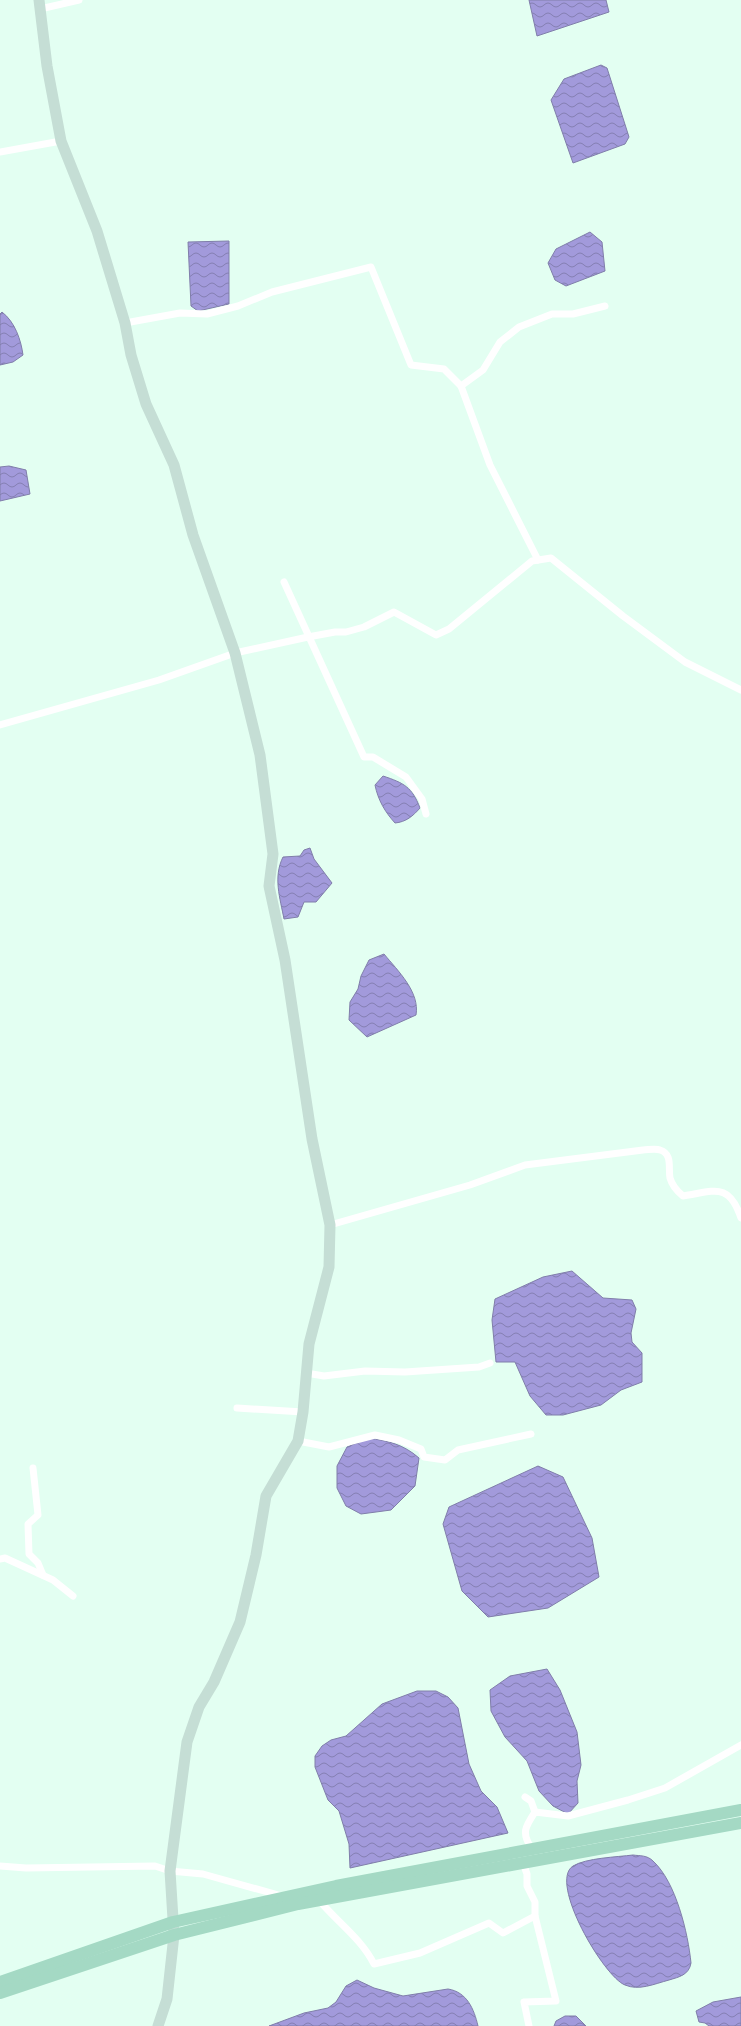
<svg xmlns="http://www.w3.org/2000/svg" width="741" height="2026" font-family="Cabin,sans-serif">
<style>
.water{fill:url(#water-waves);stroke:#807eaa}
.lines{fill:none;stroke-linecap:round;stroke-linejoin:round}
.street{stroke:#fff;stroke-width:7}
.secondary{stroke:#c5ded5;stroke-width:11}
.primary{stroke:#a4d9c4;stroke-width:12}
</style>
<defs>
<pattern id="water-waves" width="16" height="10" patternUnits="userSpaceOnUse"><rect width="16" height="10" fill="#a29adb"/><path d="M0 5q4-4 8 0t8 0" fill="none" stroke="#847fb2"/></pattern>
</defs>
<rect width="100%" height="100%" fill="#e3fff2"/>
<g class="water">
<path d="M529,0H606L609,12L537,36Z"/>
<path d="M601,65L607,68L629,137L625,144L573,163L551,100L564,79Z"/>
<path d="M590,232L602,242L605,271L566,286L555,280L548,263L556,249Z"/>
<path d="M229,241V304L198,311L191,306L188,242Z"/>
<path d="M2,312C15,322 21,340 23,355L13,362L0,365V314Z"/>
<path d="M9,466L26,470L30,494L0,501V467Z"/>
<path d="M383,776C404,783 412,787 420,808C413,816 406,822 395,823C385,812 378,800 375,785Z"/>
<path d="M310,848L314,859L332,883L316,902H304L298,917L284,919C280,898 273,877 283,857L300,856L304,850Z"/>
<path d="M384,954C398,971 420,992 416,1015L367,1037L349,1020L350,1002L358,989L361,976L369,960Z"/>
<path d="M572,1271L603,1298L632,1300L636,1309L631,1333L632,1342L642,1353V1382L621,1390L601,1405L563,1415H546L530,1396L515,1362H496L492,1320L495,1299L543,1277Z"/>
<path d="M368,1438C388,1441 403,1444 419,1458L415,1486L391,1510L361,1514L346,1506L337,1488V1466L347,1447Z"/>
<path d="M538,1466L563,1477L592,1538L599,1577L548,1608L488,1617L462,1591L443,1524L449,1507Z"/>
<path d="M547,1669L560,1690L577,1732L581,1765L577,1781L578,1803L568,1814L553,1806L539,1791L527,1761L505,1737L491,1711L490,1690L510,1676Z"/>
<path d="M417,1691H436L448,1697L458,1708L469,1764L481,1791L497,1807L508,1833L350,1868L349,1844L339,1811L328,1800L315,1767V1756L322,1746L331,1740L346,1736L382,1704Z"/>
<path d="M633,1855C640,1856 647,1855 653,1861C676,1882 688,1933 691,1963C689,1975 679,1977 669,1980C654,1984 639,1991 625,1985C604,1977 548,1882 573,1866C586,1858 617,1857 633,1855Z"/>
<path d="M357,1980L374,1988L403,1996L448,1989C467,1992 474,2009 478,2026H269L304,2013L328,2008L336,2002L346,1986Z"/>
<path d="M741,1997V2026H709L705,2023L699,2022L696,2011L713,2002Z"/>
<path d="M565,2016H576L586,2026H554L556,2021Z"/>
</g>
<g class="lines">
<g class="street">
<path d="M40,9L79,0"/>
<path d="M0,152L61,141"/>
<path d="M125,323L180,313L207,314L238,306L272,292L371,267L411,365L444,369L461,386"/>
<path d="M538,560L490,465L461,386L483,370L500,342L519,327L552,314H573L605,306"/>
<path d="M284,582L364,757H373L406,777L422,799L426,814"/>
<path d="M0,725L159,680L235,653L308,637L335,632H346L364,627L394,612L436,635L449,629L532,561L551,558L623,616L685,662L741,690"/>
<path d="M330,1225L470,1185L525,1165L643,1150C648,1150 655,1148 660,1150C673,1154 668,1168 670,1178C672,1185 678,1192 683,1196C715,1191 729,1182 741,1218"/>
<path d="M306,1373L324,1376L365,1371L405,1372L479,1367L490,1363"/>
<path d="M237,1408L303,1412"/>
<path d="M298,1441L329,1447L375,1435L399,1440L421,1449L424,1457L445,1460L458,1450L531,1434"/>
<path d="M33,1468L38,1515L28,1524L29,1554L38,1563L43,1575"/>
<path d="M0,1559L5,1558L53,1580L73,1596"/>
<path d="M525,1797L531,1801L535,1812"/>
<path d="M532,1849C521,1833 525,1827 535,1812L568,1816L628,1800L665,1788L741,1745"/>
<path d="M0,1866L26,1868L155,1866L170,1871L203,1874L282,1896"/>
<path d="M318,1899C336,1921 361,1938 374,1964L420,1953L489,1923L503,1933L535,1916V1902L527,1886V1874L523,1863"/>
<path d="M529,2026L524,2002L556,2001L535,1916"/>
</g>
<path class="secondary" d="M39,0L47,66L61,141L97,231L125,323L131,355L146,404L174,465L193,535L235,653L260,755L273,854L269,886L285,960L312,1139L330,1225L329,1267L309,1344L303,1412L298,1441L266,1496L256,1555L240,1622L214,1682L199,1707L187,1742L170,1871L174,1935L167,1999L158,2026"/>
<g class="primary">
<path d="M0,1982L173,1922L336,1886L741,1810"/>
<path d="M0,1993L174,1935L298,1904L741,1823"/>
</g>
</g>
</svg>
